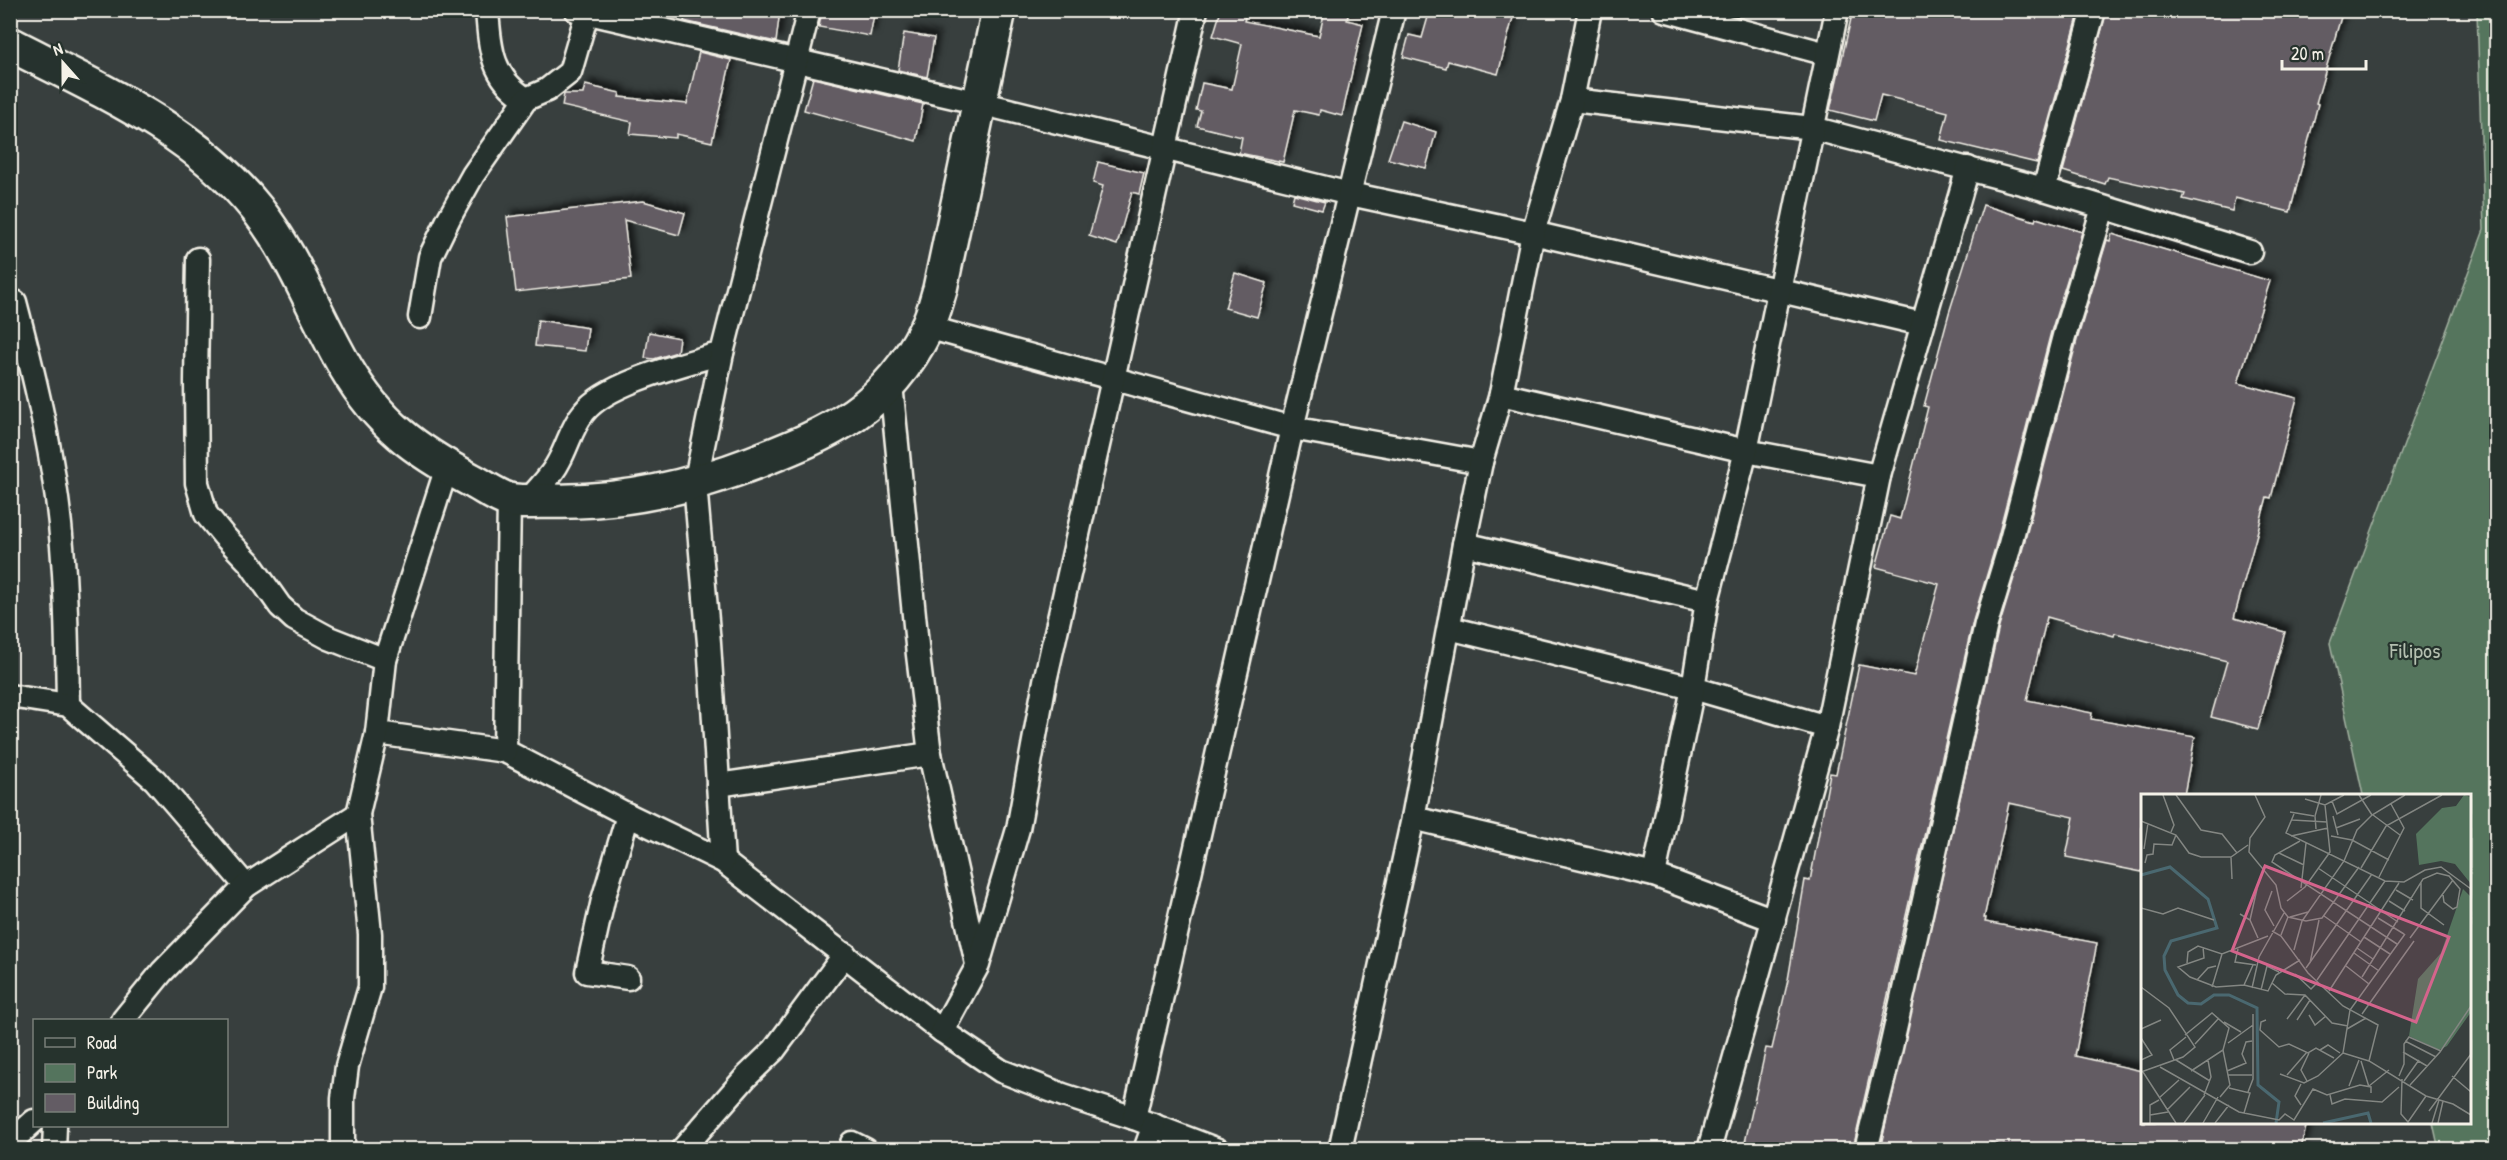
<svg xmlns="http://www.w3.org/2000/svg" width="2507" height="1160" font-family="'Patrick Hand',sans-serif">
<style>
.green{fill:#54745d;stroke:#a4b2a2;stroke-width:1.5}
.building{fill:#635c64;stroke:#f4f1e8;stroke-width:1.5;filter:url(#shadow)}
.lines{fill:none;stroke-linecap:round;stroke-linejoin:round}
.street-casing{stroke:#f4f1e8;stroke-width:27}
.secondary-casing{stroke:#f4f1e8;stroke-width:38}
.street{stroke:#26332d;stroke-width:22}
.secondary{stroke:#26332d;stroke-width:33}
.labels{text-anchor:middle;stroke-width:4.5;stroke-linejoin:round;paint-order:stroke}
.park-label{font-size:22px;fill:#b4bfb0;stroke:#26332d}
.inset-river{fill:none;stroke:#4a6870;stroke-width:3}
.inset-road{fill:none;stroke:#838682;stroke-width:1.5}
.view{fill:#d4648c;fill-opacity:0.15;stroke:#d4648c;stroke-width:3}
.inset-edge{fill:none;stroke:#f4f1e8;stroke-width:3}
</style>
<defs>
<filter id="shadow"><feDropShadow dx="5.5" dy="-5.5" stdDeviation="3" flood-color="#0009"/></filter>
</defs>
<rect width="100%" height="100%" fill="#383f3e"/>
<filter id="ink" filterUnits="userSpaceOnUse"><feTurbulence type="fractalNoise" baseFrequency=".0167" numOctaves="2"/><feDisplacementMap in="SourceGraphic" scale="12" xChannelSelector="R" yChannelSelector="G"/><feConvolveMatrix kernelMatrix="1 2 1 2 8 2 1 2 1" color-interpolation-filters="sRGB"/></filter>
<g filter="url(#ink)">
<path class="green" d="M2477,11H2496V1149L2439,1150L2433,1123L2470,1122V796L2363,795L2330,643L2484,230Z"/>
<g class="building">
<path d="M686,10H780L776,42L684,21Z"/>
<path d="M822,10H875L870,36L819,27Z"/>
<path d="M1221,10H1247L1244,21L1319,36L1325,10H1349L1347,20L1363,24L1342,116L1320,110L1319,115L1295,110L1283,162L1239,153L1242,137L1197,126L1201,111L1196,110L1202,83L1232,89L1242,44L1213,36Z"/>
<path d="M1430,10H1515L1498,74L1448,61L1446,68L1403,57L1409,35L1422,38Z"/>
<path d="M1853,10H2080L2037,163L1941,140L1948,112L1881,95L1874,121L1830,110Z"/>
<path d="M2107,10H2343L2316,103L2318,104L2290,212L2235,198L2232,211L2183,199L2185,194L2108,177L2105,184L2063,171Z"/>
<path d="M904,33L934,38L927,77L898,70Z"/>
<path d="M699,52L731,60L712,142L676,134V138L630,134L632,122L562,106L564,94H583L585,85L620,93L619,97L687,104Z"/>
<path d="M813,78L923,104L916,141L804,110Z"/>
<path d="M1401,121L1436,132L1426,168L1388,159Z"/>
<path d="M1098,162L1144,173L1139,194L1132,192L1117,245L1089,236L1103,186L1093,183Z"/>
<path d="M1294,194L1325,202L1322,210L1292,202Z"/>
<path d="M643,201L685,213L679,235L624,220L631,279L516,292L507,217Z"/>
<path d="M1983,205L2035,221L2036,218L2082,232L2051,332L1995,548L1973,621L1853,1149H1756L1744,1147L1766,1048L1772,1049L1788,980L1805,880L1810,881L1830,773L1836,774L1859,665L1914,676L1939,584L1876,567L1890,516L1900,519L1928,407L1924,406L1949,313Z"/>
<path d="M2112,234L2270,281L2238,383L2297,398L2271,498L2267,497L2234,618L2285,632L2258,729L2211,717L2227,661L2115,633L2114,636L2047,617L2027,700L2092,713L2091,719L2195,737L2184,795H2142V872L2066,857L2074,817L2009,803L1984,918H1986L1985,922L2097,943L2075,1056L2142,1071V1122H2307L2301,1149H2020L1991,1143L1990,1149H1880L1999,627L2021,555L2077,340L2107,240L2110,241Z"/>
<path d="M1235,273L1267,283L1257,317L1225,308Z"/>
<path d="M538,320L588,328L585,351L535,346Z"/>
<path d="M649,332L679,338L677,352L654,359L645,358Z"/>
</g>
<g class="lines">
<defs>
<g id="street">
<path d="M487,10C490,48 491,77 526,99"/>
<path d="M576,10L980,103L1350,194L1533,233L1922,324"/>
<path d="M1664,10L1827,54"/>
<path d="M1572,100L1812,128L2044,189L2250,252"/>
<path d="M2044,189L2094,10"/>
<path d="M198,259L196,381L197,483L206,514L224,536L249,562L280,606L294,619L329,638L385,660"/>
<path d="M15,302C32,367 48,432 57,499C66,567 67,636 68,705"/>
<path d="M420,317L430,257L449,218L473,175L526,99L547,90L570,72L588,10"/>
<path d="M927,327L1292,428L1481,462"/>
<path d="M891,384L918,655L930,754L977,964"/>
<path d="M1501,394L1746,451L1879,476"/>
<path d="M528,501C538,488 552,476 559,461C568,445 572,426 584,412C608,382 685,364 722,353"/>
<path d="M1464,544L1707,601"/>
<path d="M1449,628L1693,688L1827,727"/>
<path d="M10,696L68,705L155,780L246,886"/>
<path d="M377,733L505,751L628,815L723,861L942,1031L1001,1071L1063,1095L1134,1118L1218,1150"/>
<path d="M505,751L509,500"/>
<path d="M718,785L930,754"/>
<path d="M628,815L603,900L587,972L628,978"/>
<path d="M1413,818L1654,875L1774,920"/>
<path d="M723,861L709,643L695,484L722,353L809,10"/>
<path d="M1654,875L1693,688L1707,601L1746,451L1837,10"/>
<path d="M123,1020L162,972L246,886L358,814"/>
<path d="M942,1031L978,965L1018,829L1045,681L1196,10"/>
<path d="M1134,1118L1292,428L1394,10"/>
<path d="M10,1143L34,1121"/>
<path d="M852,1143L866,1150"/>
<path d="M54,1150L55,1126"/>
<path d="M343,1150V1098L347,1066L370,987V934L358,814L377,733L385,660L447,467"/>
<path d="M682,1150L746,1077L774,1050L845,954"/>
<path d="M1145,1150L1154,1125"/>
<path d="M1340,1150L1413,818L1464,544L1481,462L1501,394L1533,233L1572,100L1590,10"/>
<path d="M1709,1150L1827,727L1879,476L1968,168"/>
<path d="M1866,1150L1890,1052L1986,624L2008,552L2064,336L2103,208"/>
</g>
<path id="secondary" d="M10,44C98,89 194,130 257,209C295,257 315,315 346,368C379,424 415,450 471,480C483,486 496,496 509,500C521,503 538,501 551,501C622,503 688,488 753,463C832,432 886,409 926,329C933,317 936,302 940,289L999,10"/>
</defs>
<use href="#street" class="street-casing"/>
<use href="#secondary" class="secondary-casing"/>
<use href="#street" class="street"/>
<use href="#secondary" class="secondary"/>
</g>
</g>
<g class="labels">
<g class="park-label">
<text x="2415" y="658">Filipos</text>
</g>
</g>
<g transform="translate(2141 794)">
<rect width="330" height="330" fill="#383f3e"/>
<path d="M323,1L330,3V90L314,70L300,67L278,71L275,40L301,14L315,12ZM322,95L330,103V218L306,252L298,256L268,242L277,185L300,159Z" fill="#54745d"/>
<path class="inset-river" d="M0,81L29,73L67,105L76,134L30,147L23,162L24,176L37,201L47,209L60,210L73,201H88L116,214L117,291L138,308L135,329M182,329L227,319L230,329"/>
<path class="inset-road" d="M22,1L33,31L30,38M35,1L60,36L81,40L96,59M114,1L124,23L109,44L108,58L135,91L140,114L147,123L165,127L181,124L218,73M218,1L231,21M164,5L184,11L203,1M191,7L196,20L230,1M149,18L173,22M153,20L145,39L244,87L263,88L284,76L300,73L330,95M232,21L259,41M192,22L197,41M151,26L186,28M0,27L35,41L48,59L60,63H90L107,51M195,34L219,25M175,35L174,22L180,1M150,42L187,34M190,42L211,46L248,66M159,47L134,61L131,68L256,150M3,55L7,29M138,59L163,71M90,63L91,85M4,69L6,61L12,60L13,50L31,51L35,41M177,74L257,128M220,74L245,32L301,1M238,83L263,34L250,10M280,89V114L303,131M160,94L165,49M255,96L272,106M131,97L124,116L133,132M146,107L164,93L189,58L184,11M248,107L264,117M0,114L22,120L37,114L73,126M99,120L109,126L117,144M183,122L220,148M149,123L167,118M237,124L263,140M109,126L116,95M131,137L140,142L167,179L202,212L237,231L228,267L285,302L312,310L330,321M140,141L147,123M223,143L249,160M269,144L312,86M62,153L63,164L37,173L49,183L75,193L103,191L127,197L135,181L159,166M216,154L232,165M97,155L94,168L115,171M153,156L161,127L203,67L216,36L231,21L264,1M213,159L238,177M46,169L47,158L57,152L81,160L127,142M169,169L178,126M205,172L228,190M165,174L231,80M154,180L170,195L177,188M221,183L282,85L296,79L308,82L319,95L316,113L312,115L303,108L302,101M56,186L67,174L75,172M176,186L244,87M131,189L144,200L164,201L191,229L207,232M103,191L112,171M0,193L28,214L54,253L42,263L0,278M71,193L81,160M111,194L118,163L143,119M120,196L126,172L138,178M188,197L258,89M221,220L273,147M168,221L174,231L185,222M146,225L164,201M125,226L120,228L119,236L138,253L148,250L167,259L175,254L193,264M156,226L169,206M83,228L100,238M0,235L20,226M206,235L225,224M44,241L71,219L88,234L82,256L50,277M0,244L11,261L0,266M264,247L295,263M87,249L112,231M54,250L78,224M179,256L187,251L199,259M262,258L286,272M33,266L29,256L45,243M35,266L69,287M220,267L228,293M228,267L202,259L209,216L264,140M19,273L98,318L138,326L144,320L153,326L172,295L186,301L219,291L230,293V299M86,277L105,269L101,260L105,248L111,247M2,278L35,329M139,280L163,289L177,282L202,259M87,281H111M146,281L166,258M258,282L263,270V250L268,243L300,257M311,282L330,298M261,285L260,320L267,328L285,302M166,287L160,276L168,259M263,287L278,266M160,290L154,302L160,311M269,291L299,258L330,212M208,292L218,266M228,292L248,276M88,294L109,299L103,319M107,298L112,285V220M63,301L70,283L67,266M189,301L191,310L204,305L241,308L258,293M79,303L89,291L82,256M18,304L38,286M26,316L49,293M288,317L330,260M9,321L27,318M9,329V311L18,306M43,329L64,301M62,329L77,303M74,329L88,311M291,329L298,306M297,329L302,307"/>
<path class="view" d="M124,72L308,143L275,228L91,157Z"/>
<rect width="330" height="330" class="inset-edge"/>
</g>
<rect width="2507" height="1160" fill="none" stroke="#26332d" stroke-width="36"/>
<rect x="18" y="18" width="2471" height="1124" fill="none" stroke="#f4f1e8" stroke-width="2" filter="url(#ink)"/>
<rect x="33" y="1019" width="195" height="108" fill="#26332d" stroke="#787f78" stroke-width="1.5"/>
<rect x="45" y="1038" width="30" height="9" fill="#26332d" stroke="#787f78" stroke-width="1.5"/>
<text x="87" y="1049" font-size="18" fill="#f4f1e8">Road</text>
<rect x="45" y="1064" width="30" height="18" fill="#54745d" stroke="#787f78" stroke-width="1.5"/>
<text x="87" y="1079" font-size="18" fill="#f4f1e8">Park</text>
<rect x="45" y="1094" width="30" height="18" fill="#635c64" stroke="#787f78" stroke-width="1.5"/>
<text x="87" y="1109" font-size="18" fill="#f4f1e8">Building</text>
<g transform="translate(63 63) rotate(339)" stroke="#26332d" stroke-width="4.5" paint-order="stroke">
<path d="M0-4.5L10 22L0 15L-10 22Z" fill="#f4f1e8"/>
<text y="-9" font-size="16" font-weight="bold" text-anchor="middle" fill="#f4f1e8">N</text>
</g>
<path d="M2282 60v9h84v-9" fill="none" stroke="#f4f1e8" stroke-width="3"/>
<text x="2291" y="60" font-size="18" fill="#f4f1e8" stroke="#26332d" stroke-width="4.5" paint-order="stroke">20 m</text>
</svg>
